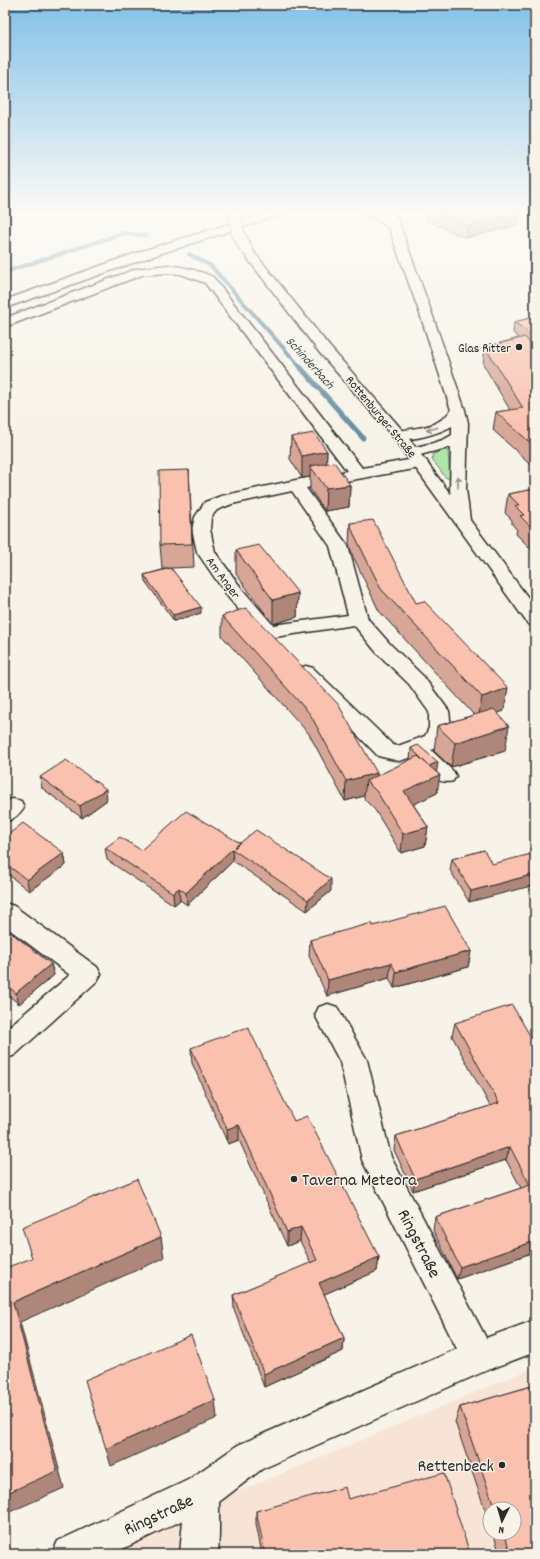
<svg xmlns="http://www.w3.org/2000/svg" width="540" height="1559" font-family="Dekko,sans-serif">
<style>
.built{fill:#f8e4d7;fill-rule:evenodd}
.green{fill:#afe6aa;stroke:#6d886a}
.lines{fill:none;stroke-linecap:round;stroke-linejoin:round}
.stream-far1{stroke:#6690a0;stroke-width:4}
.stream{stroke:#6690a0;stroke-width:5}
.minor-casing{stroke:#2b2b2b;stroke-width:3}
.tertiary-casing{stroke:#2b2b2b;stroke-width:3}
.trunk-casing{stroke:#2b2b2b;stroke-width:3}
.minor{fill:#f7f3e8;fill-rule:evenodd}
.tertiary{fill:#f7f3e8;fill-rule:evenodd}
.trunk{fill:#f7f3e8;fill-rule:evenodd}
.tertiary-bridge-casing{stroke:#2b2b2b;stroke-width:14;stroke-linecap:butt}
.tertiary-bridge{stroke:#f7f3e8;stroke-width:12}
.wall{fill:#d7a696;stroke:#2b2b2b}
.shaded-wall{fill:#af877a;stroke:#2b2b2b}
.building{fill:#fac1af;stroke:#2b2b2b}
.oneway{stroke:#918f8a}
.poi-dot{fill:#2b2b2b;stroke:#f7f3e8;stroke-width:1.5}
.labels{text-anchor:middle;stroke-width:3;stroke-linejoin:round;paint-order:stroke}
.far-poi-label{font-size:13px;fill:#2b2b2b;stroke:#f7f3e8;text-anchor:end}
.far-water-label{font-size:13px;font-style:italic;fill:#44555c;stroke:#f7f3e8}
.far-street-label{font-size:13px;fill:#2b2b2b;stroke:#f7f3e8}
.near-poi-label{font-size:18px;fill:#2b2b2b;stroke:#f7f3e8;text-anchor:start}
.near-street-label{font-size:18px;fill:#2b2b2b;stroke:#f7f3e8}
</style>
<rect width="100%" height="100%" fill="#f7f3e8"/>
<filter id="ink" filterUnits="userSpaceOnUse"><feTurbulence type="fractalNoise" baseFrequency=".025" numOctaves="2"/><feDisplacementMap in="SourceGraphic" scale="8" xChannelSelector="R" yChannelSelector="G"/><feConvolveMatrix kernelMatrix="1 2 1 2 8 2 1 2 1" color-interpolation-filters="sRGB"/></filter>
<g filter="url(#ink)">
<path class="built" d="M535,1367V1554H89L127,1535L267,1480ZM490,1509H514V1533H490Z"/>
<path class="green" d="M445,450L448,451L450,479L445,477L432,459L433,454Z"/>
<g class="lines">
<g class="stream-far1">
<path d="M189,254L211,266L302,369"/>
<path d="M5,272L124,233L146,236"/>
</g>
<path class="stream" d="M301,368L363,438"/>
<defs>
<g id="minor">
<path d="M167,265C184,267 198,270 213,277L362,468L420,458L426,460L428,463L426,466L420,468L306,488L348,546L368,619L391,645L423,676L449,711L451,728L441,746L431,750L453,771L456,776L453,781C435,786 424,768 412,757L399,761L378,756L296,672L299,668L306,666L313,668L393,745L398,746L425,736L429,728V712L409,684L377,653L354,625L268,638L261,636L228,597L197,552L192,529L195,517L205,502L221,496L296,480L347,471L205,283L181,274L167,273L142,275L5,327V318L136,269ZM292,491L330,546L348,615L273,625L242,589L215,552L210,529L211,517L217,510L232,504Z"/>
<path d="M13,799L21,801L24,807C19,815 14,819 5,822V801Z"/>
<path d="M5,903L14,906L97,967L101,974L97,981L15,1055L5,1059V1030L70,975L5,926Z"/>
<path d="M328,1004L337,1007L367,1060L391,1157L486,1338L535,1320V1352L483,1372L262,1469L219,1502V1535L218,1554H180L183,1520L112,1554H52L58,1541L188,1480L238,1445L457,1349L362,1160L340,1062L315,1015L319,1007Z"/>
</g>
<path id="tertiary" d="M246,245L250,247L329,346L404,432L535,607V626L528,624L394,438L319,352L242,251L240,249L242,247Z"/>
<g id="trunk">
<path d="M268,212H284L283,214L150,257L5,308V300L142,251Z"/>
<path d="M361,212H377L385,215L384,212H395L432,314L465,410L468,423L466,489L470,520L468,524L462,525L456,524L454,520L450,489L451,447L412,457L406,455L404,452L406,449C422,445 438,444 452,435V426C438,434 410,442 394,438L391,435L394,432C414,427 437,430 451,410L420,314L389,228L374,218L362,214Z"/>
</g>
</defs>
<use href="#minor" class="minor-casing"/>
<use href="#tertiary" class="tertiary-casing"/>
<use href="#trunk" class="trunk-casing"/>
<use href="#minor" class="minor"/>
<use href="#tertiary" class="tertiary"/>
<use href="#trunk" class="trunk"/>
<defs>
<path id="tertiary-bridge" d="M236,212L237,231L246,249"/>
</defs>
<use href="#tertiary-bridge" class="tertiary-bridge-casing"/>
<use href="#tertiary-bridge" class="tertiary-bridge"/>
</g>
<g class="wall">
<path d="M426,212H517L518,225L466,238L426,220Z"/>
<path d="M535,317V468L493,430L496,412L510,410L483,364L485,347L519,338L513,333L514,322Z"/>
<path d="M291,437L327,451L326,464L350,485L349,507L325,511L310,489V477L302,478L290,459Z"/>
<path d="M189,470L194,567L171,568L201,613L174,621L145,581L144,575L169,568H162L160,545Z"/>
<path d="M535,489V552H534L516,534L517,530L512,524V520L505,513L508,494Z"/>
<path d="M350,523L504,711L498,713L505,751L451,767L434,751L437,726L474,715L379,611L352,554L349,544Z"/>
<path d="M236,550L298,593L297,617L273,624L236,574Z"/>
<path d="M222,616L377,776L410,760L411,748L437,772V793L413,804L428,827L425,846L401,853L375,810L364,799V796L345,801L309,734L222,636Z"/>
<path d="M40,777L107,800L82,818L42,788Z"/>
<path d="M5,837L64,853L66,865L29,891L5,872Z"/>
<path d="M240,843L331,891L307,911L233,861L187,905L180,900L174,905L107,860L105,848L141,850Z"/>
<path d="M484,850L469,902L450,870L452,859Z"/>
<path d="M373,926L471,951L468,967L394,988L389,978L327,996L309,956L310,940Z"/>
<path d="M5,940L51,964L54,975L19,1004L5,993Z"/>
<path d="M455,1023L535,1044L534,1252L457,1279L433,1230L435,1217L521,1188L506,1160L413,1191L394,1150L396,1136L490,1106L452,1036Z"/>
<path d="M191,1048L294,1121L379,1257L377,1271L324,1294L344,1338L343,1351L264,1387L234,1309L233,1295L311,1263L300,1241L287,1246L239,1140L228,1144L192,1063Z"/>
<path d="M535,1385V1554H500L493,1533H514V1509H490V1524L455,1422L460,1407Z"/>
<path d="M348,1499L470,1554H262L256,1524V1511Z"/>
</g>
<g class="shaded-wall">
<path d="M520,213L518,225L466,238L467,226Z"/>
<path d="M327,451L326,474L310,466V477L302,478V456Z"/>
<path d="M350,485L349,507L325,511L326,488Z"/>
<path d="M535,544V552H534Z"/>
<path d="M298,593L297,617L273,624V600Z"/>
<path d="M201,607V613L174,621L173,615Z"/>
<path d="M508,688L504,711L478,720L482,697Z"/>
<path d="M509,726L505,751L451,767L455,743Z"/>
<path d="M438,762L436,776L440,775L437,793L402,810L404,791L429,766Z"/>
<path d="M377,773L376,791L366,781L364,796L345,801L346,781Z"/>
<path d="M106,789L107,800L82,818L80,806Z"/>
<path d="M428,827L425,846L401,853L403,834Z"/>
<path d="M232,849L233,861L187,905L186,893Z"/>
<path d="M64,853L66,865L29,891L27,880Z"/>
<path d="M535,874V885L469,902L471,891Z"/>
<path d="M331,879V891L307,911L308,900Z"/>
<path d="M179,888L180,900L174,905L173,893Z"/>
<path d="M471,951L468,967L394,988L396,972Z"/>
<path d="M391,963L389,978L327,996L328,980Z"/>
<path d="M51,964L54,975L19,1004L16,993Z"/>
<path d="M239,1125V1140L228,1144L227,1129Z"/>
<path d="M510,1147L506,1160L413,1191L415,1179Z"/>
<path d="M535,1225V1235L531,1226Z"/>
<path d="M301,1227L300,1241L287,1246V1232Z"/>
<path d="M161,1237L164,1258L20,1322L64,1488L5,1514V1494L13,1302Z"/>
<path d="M535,1241V1248L534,1252L457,1279L460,1267Z"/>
<path d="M379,1257L377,1271L318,1297L319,1283Z"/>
<path d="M344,1338L343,1351L264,1387V1374Z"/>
<path d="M215,1400L217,1418L111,1466L106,1449Z"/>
</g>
<g class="building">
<path d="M436,212H517L520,213L467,226Z"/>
<path d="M535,317V337L514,322Z"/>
<path d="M525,337L535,351V447L496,412L523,408L485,347Z"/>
<path d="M314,433L327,451L302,456L291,437Z"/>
<path d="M334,462L350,485L326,488L310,466Z"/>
<path d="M189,470L192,544L160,545L159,471Z"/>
<path d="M535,489V531L520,516L524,515L515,506L519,505L508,494Z"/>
<path d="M373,520L416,603L424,601L508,688L482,697L381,589L353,532L350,523Z"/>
<path d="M259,545L298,593L273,600L236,550Z"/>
<path d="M171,568L201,607L173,615L144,575Z"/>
<path d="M246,608L338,704L377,773L346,781L310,714L222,616Z"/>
<path d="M494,709L509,726L455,743L437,726Z"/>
<path d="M418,745L438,762L429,766L440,775L404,791L428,827L403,834L377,792L366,781L418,756L428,765L411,748Z"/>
<path d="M66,760L106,789L80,806L40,777Z"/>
<path d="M186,811L240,843L234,848L256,830L331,879L308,900L232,849L186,893L179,888L173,893L105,848L120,837L141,850Z"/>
<path d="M23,823L64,853L27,880L5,863V837Z"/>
<path d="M484,850L492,864L535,853V874L471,891L452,859Z"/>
<path d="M445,906L471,951L396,972L391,963L328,980L310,940L372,923L373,926Z"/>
<path d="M13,934L51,964L16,993L5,984V940Z"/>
<path d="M512,1005L535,1044V1225L531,1226L535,1234V1241L460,1267L435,1217L530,1185L510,1147L415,1179L396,1136L499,1103L455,1023Z"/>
<path d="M248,1027L294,1121L307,1116L379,1257L319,1283L344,1338L264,1374L233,1295L317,1260L301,1227L287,1232L239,1125L227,1129L191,1048Z"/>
<path d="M137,1179L161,1237L13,1302L57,1471L5,1494V1268L32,1258L22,1227Z"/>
<path d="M191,1335L215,1400L106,1449L85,1380Z"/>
<path d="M535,1385V1554H511L504,1533H514V1509H495L460,1407Z"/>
<path d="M444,1473L470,1554H265L256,1511L345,1487L348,1499Z"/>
</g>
<defs><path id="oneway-shaft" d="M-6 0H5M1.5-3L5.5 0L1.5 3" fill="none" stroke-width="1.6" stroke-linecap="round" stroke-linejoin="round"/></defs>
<g class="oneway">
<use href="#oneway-shaft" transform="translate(432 429) rotate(165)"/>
<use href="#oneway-shaft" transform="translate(458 482) rotate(-91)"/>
</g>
</g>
<linearGradient id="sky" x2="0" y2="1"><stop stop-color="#83c1ea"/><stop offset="0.49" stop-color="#fbfaf5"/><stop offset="1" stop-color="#fbfaf5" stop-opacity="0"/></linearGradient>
<rect width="540" height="430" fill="url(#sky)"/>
<g class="poi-dot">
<circle cx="519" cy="347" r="4"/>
<circle cx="294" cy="1179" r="4"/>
<circle cx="502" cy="1465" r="4"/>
</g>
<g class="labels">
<g class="far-poi-label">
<text x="511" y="352">Glas Ritter</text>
</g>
<g class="far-water-label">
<text transform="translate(311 362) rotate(48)" y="5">Schinderbach</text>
</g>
<g class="far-street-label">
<text transform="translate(382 416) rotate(50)" y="5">Rottenburger Straße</text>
<text transform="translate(224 577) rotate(54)" y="5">Am Anger</text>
</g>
<g class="near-poi-label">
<text x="302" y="1185">Taverna Meteora</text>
<text x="494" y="1471" text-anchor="end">Rettenbeck</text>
</g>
<g class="near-street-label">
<text transform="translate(420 1243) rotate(63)" y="6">Ringstraße</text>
<text transform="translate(158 1514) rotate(-25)" y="6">Ringstraße</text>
</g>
</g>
<rect width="540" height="1559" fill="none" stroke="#f7f3e8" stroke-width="20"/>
<rect x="10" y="10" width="520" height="1539" fill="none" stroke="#2b2b2b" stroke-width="1.5" filter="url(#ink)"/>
<g transform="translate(502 1521) rotate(185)"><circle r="19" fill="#f7f3e8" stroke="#a5a39c"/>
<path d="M0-3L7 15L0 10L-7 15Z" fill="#2b2b2b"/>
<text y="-6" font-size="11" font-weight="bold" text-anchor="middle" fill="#2b2b2b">N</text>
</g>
</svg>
